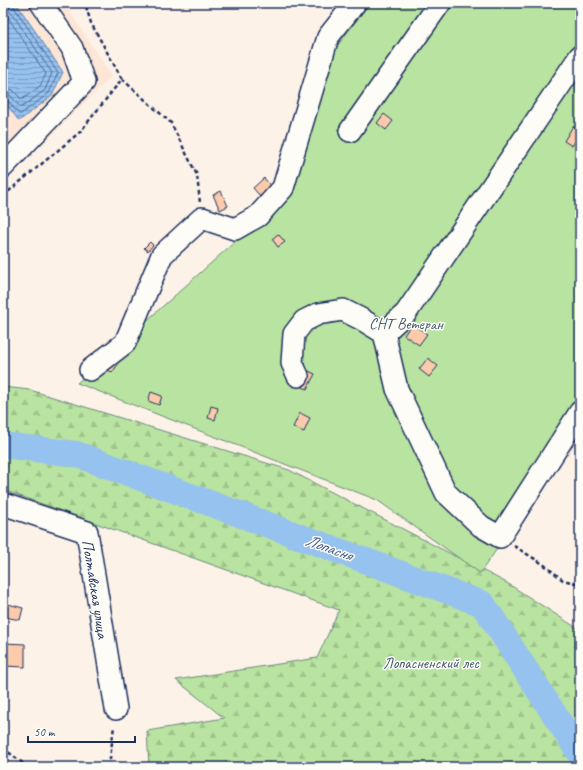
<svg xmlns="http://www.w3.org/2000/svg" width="583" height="770" font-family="Caveat,sans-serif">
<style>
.built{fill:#fde6d6}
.forest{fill:url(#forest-firs);stroke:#6a897f}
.garden{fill:#b9e3a0;stroke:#6a897f}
.water{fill:url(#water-rules);stroke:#6587b5}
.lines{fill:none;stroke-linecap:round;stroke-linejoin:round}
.shore{stroke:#4c6a98;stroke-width:1}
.river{stroke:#96c2ef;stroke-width:26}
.building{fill:#fccbac;stroke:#1b2f5e}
.minor-casing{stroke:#1b2f5e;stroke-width:24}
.path{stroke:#1b2f5e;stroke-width:2.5;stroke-dasharray:4 3;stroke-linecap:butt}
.minor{stroke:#fdfcf7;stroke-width:21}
.labels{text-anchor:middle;stroke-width:3;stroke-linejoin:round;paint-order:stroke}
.park-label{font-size:16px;fill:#425c6e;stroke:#fdfcf7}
.street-label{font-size:16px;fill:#1b2f5e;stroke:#fdfcf7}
.water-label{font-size:17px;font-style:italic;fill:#405b8a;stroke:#fdfcf7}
</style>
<defs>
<pattern id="forest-firs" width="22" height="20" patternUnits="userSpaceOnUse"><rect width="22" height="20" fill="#b9e3a0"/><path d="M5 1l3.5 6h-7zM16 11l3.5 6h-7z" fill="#9ec38c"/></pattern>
<pattern id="water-rules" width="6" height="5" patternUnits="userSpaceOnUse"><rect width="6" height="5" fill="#96c2ef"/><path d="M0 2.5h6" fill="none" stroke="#7a9ec5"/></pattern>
</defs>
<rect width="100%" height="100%" fill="#fdf2e8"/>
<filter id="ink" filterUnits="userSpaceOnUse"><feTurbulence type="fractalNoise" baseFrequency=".025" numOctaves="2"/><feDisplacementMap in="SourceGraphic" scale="8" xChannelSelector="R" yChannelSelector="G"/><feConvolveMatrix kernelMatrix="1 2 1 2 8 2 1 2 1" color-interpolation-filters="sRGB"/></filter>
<g filter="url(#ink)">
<path class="built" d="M3,3H64L112,76L3,183Z"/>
<path class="forest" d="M3,387L30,390L289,470L507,583L580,630V767H149L147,731L224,718L176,680L317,658L339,610L3,490Z"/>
<path class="garden" d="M370,3H580V432L480,573L377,500L77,383L286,196L330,55Z"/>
<path class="water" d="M3,3H16L63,72L52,96L19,121L3,100Z"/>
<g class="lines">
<g class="shore">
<path d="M3,10L46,74L40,86L23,99H21L13,90L3,87"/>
<path d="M3,93L10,95L20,107H22L45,90L52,73L9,9L8,3"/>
<path d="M3,98L7,100L19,114H21L49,93L58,73L14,7L13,3"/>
</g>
<path class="river" d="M3,445L76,454L483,604L580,754"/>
</g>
<g class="building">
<path d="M384,114L393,121L386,130L377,123Z"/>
<path d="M573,126L580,131V134L572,146L564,141Z"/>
<path d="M264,178L272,188L261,197L253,188Z"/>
<path d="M221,191L228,206L220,210L213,195Z"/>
<path d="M278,234L285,242L278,247L272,239Z"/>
<path d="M150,242L153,245L148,251L144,248Z"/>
<path d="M412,324L427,334L419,345L404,335Z"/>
<path d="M428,358L438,366L429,377L419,369Z"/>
<path d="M111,360L118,364L112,373L106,368Z"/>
<path d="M304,369L315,374L307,389L296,384Z"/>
<path d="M151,392L162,396L159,405L148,401Z"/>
<path d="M211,406L218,408L215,420L208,418Z"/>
<path d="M300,413L310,418L304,432L293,427Z"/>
<path d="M8,604L23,608L20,620L5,617Z"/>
<path d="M3,643L25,644V667L3,666Z"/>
</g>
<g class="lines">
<defs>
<g id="minor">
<path d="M350,131L440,3"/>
<path d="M3,167L84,82L72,48L41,3"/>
<path d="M384,333L406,313L580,56"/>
<path d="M90,370L125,343L162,255L202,218L235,229L258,216L283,188L328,37L355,3"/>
<path d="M298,376L292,363L294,334L304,321L318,314L343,310L361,319L384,333L397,389L446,493L481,526L500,537L580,412"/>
<path d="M3,504L87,532L116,709"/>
</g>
</defs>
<use href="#minor" class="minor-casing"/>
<g class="path">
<path d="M122,79L171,123L197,175L200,203"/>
<path d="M3,196L80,132L122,79L91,23L85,3"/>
<path d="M514,546L543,564L563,580L580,584"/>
<path d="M3,748L28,767"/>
<path d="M109,767L114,726"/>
</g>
<use href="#minor" class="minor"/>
</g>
</g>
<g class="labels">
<g class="park-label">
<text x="406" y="329">СНТ Ветеран</text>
<text x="431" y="668">Лопасненский лес</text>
</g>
<g class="street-label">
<text transform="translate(96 589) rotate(81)" y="6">Полтавская улица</text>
</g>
<g class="water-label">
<text transform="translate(329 547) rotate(20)" y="6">Лопасня</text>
</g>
</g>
<rect width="583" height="770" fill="none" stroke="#fdfcf7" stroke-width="16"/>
<rect x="8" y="8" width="567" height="754" fill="none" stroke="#1b2f5e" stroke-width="1.5" filter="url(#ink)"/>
<path d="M28 736v6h107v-6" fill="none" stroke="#1b2f5e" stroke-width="2"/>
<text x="34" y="736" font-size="12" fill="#1b2f5e" stroke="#fdfcf7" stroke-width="3" paint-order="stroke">50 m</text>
</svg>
